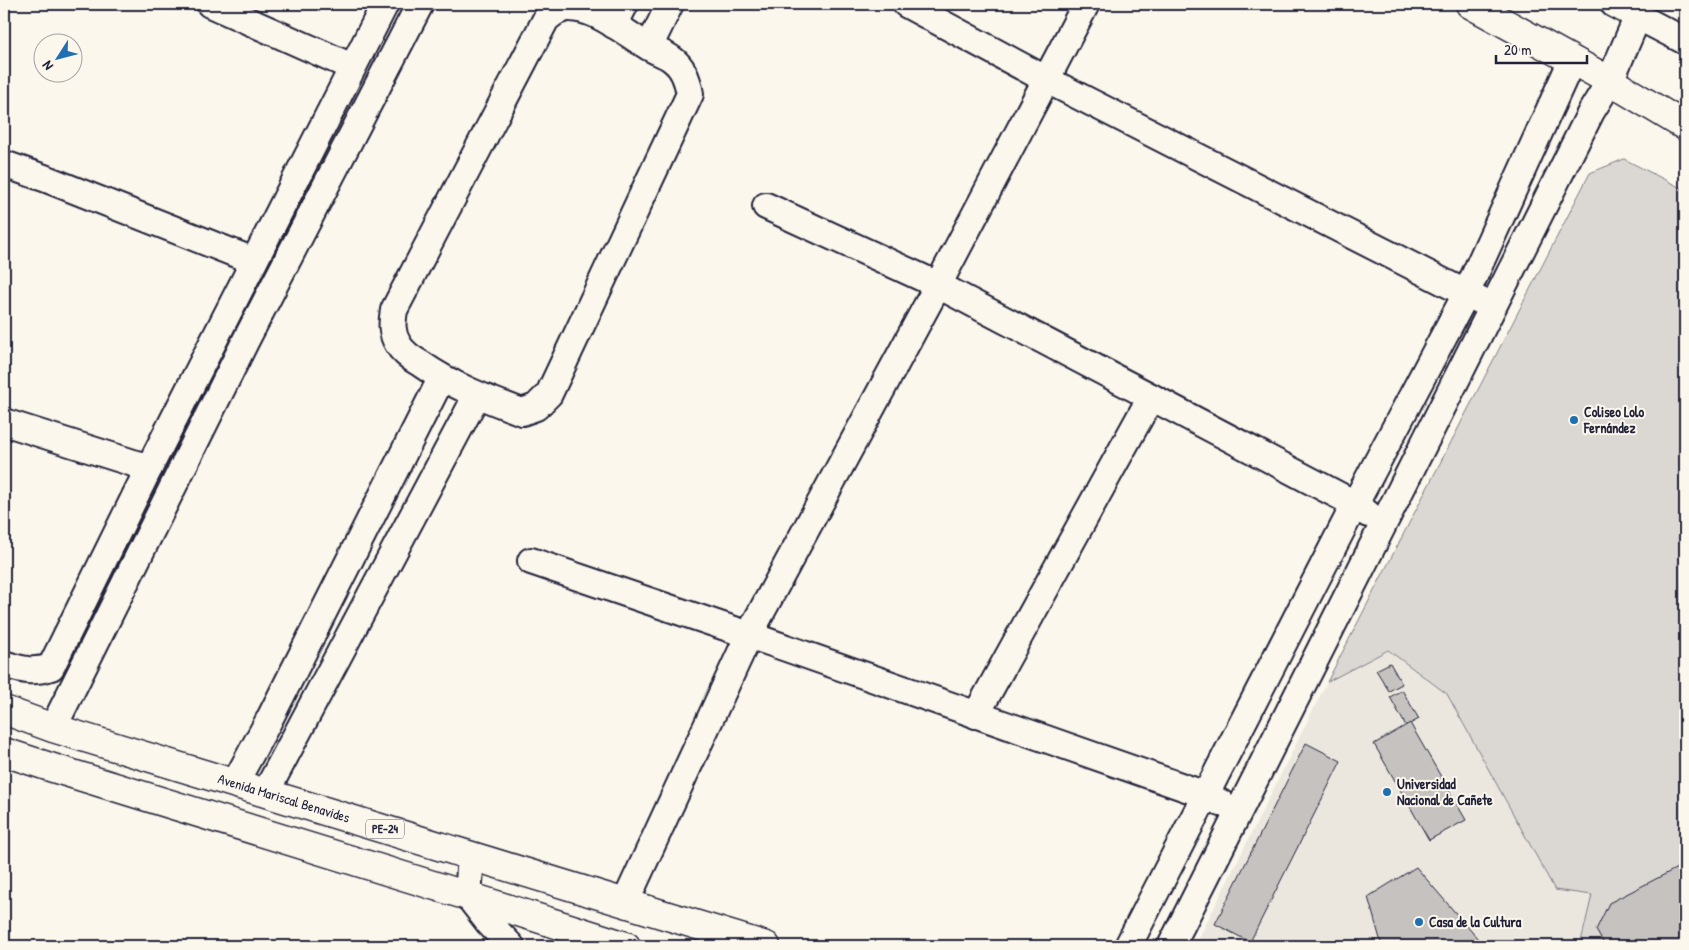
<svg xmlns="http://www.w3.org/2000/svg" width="1689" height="950" font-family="'Patrick Hand',sans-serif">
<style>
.built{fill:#ebe7df}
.green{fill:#dbd8d3;stroke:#7e7d87}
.building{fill:#c6c2c0;stroke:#22223b}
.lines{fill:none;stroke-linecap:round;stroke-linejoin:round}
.minor-casing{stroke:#22223b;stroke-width:30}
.tertiary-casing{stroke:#22223b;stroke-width:31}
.trunk-casing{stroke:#22223b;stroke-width:31}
.minor{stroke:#fbf7ec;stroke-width:26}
.tertiary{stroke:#fbf7ec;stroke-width:28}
.trunk{stroke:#fbf7ec;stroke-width:28}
.poi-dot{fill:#1f6fb2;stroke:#fbf7ec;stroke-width:2}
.labels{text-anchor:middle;stroke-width:4;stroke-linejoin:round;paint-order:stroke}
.shield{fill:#fbf7ec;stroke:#636270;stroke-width:1}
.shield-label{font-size:12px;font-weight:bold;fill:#22223b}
.poi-label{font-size:14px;font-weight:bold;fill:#22223b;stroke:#fbf7ec;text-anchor:start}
.street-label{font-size:14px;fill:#22223b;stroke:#fbf7ec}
</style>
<rect width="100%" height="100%" fill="#fbf7ec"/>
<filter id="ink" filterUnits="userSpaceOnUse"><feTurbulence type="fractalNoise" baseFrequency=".02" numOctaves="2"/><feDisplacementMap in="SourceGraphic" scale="10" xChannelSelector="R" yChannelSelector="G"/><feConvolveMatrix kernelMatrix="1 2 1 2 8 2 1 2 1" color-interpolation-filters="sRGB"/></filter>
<g filter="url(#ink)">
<path class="built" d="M1388,650L1447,694L1555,890L1592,895L1580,946H1195L1327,682Z"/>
<path class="green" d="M1624,159L1685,190V946H1580L1592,895L1555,890L1447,694L1388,650L1327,682L1590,173Z"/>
<g class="building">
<path d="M1390,663L1402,684L1389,691L1376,670Z"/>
<path d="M1402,690L1419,719L1406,726L1390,697Z"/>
<path d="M1410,723L1466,820L1429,840L1374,744Z"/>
<path d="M1306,743L1341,761L1250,942L1215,924Z"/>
<path d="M1685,864V946H1605L1596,930L1609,903Z"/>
<path d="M1416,867L1484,946H1382L1368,897Z"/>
</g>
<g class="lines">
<defs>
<g id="minor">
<path d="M210,4L352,67"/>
<path d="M906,4L1047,80L1481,301"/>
<path d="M1614,4L1685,41"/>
<path d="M566,8C595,6 624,33 649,47C657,52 666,54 673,60C684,68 688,82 690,94L549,394L536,407L522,412C487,399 452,386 421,364C412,359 403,353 398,344C391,333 392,322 394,310L546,19L555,12Z"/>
<path d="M614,25L625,4"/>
<path d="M649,47L670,4"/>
<path d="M4,164L44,178L254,261"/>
<path d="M766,206L938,285L1355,504L1368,514"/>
<path d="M4,422L149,468"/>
<path d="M531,561L749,635L1206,795L1221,803"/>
<path d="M4,664C22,670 33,673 51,667L149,468L385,4"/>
<path d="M976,715L1151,397"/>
<path d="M53,728L246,340L420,4"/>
<path d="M235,783L269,720L441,379"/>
<path d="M266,792L477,395"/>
<path d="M471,856L468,896L489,923L511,946"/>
<path d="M625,903L749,635L938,285L1086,4"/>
<path d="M1128,946L1355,504L1466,294L1572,60"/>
<path d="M1171,946L1591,112L1610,81L1638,16"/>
</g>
<path id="tertiary" d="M1470,4L1610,81L1685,126"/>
<g id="trunk">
<path d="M4,710L53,728L766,946"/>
<path d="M4,752L53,768L468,896L626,946"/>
</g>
</defs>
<use href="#minor" class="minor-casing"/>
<use href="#tertiary" class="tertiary-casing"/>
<use href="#trunk" class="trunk-casing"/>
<use href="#minor" class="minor"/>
<use href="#tertiary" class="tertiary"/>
<use href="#trunk" class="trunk"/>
</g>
</g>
<g class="poi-dot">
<circle cx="1574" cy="420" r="5"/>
<circle cx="1387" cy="792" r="5"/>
<circle cx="1419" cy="922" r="5"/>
</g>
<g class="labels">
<rect class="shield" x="366" y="819.5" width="38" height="19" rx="4"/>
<g class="shield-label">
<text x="385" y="833">PE-24</text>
</g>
<g class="poi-label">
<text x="1584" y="417">Coliseo Lolo<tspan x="1584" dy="16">Fernández</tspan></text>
<text x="1397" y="789">Universidad<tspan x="1397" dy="16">Nacional de Cañete</tspan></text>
<text x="1429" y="927">Casa de la Cultura</text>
</g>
<g class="street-label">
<text transform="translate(284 798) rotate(17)" y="5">Avenida Mariscal Benavides</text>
</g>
</g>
<rect width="1689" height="950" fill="none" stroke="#fbf7ec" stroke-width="20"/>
<rect x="10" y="10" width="1669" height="930" fill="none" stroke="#22223b" stroke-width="2" filter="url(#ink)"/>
<g transform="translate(58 58) rotate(234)"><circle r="24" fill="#fbf7ec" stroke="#a4a2a5"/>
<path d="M0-4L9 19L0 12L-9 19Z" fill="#1f6fb2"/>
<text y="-8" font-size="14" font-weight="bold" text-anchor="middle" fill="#22223b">N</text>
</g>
<path d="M1496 55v8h91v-8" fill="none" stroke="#22223b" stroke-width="2.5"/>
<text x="1504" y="55" font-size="15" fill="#22223b" stroke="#fbf7ec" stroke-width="4" paint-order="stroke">20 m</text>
</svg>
